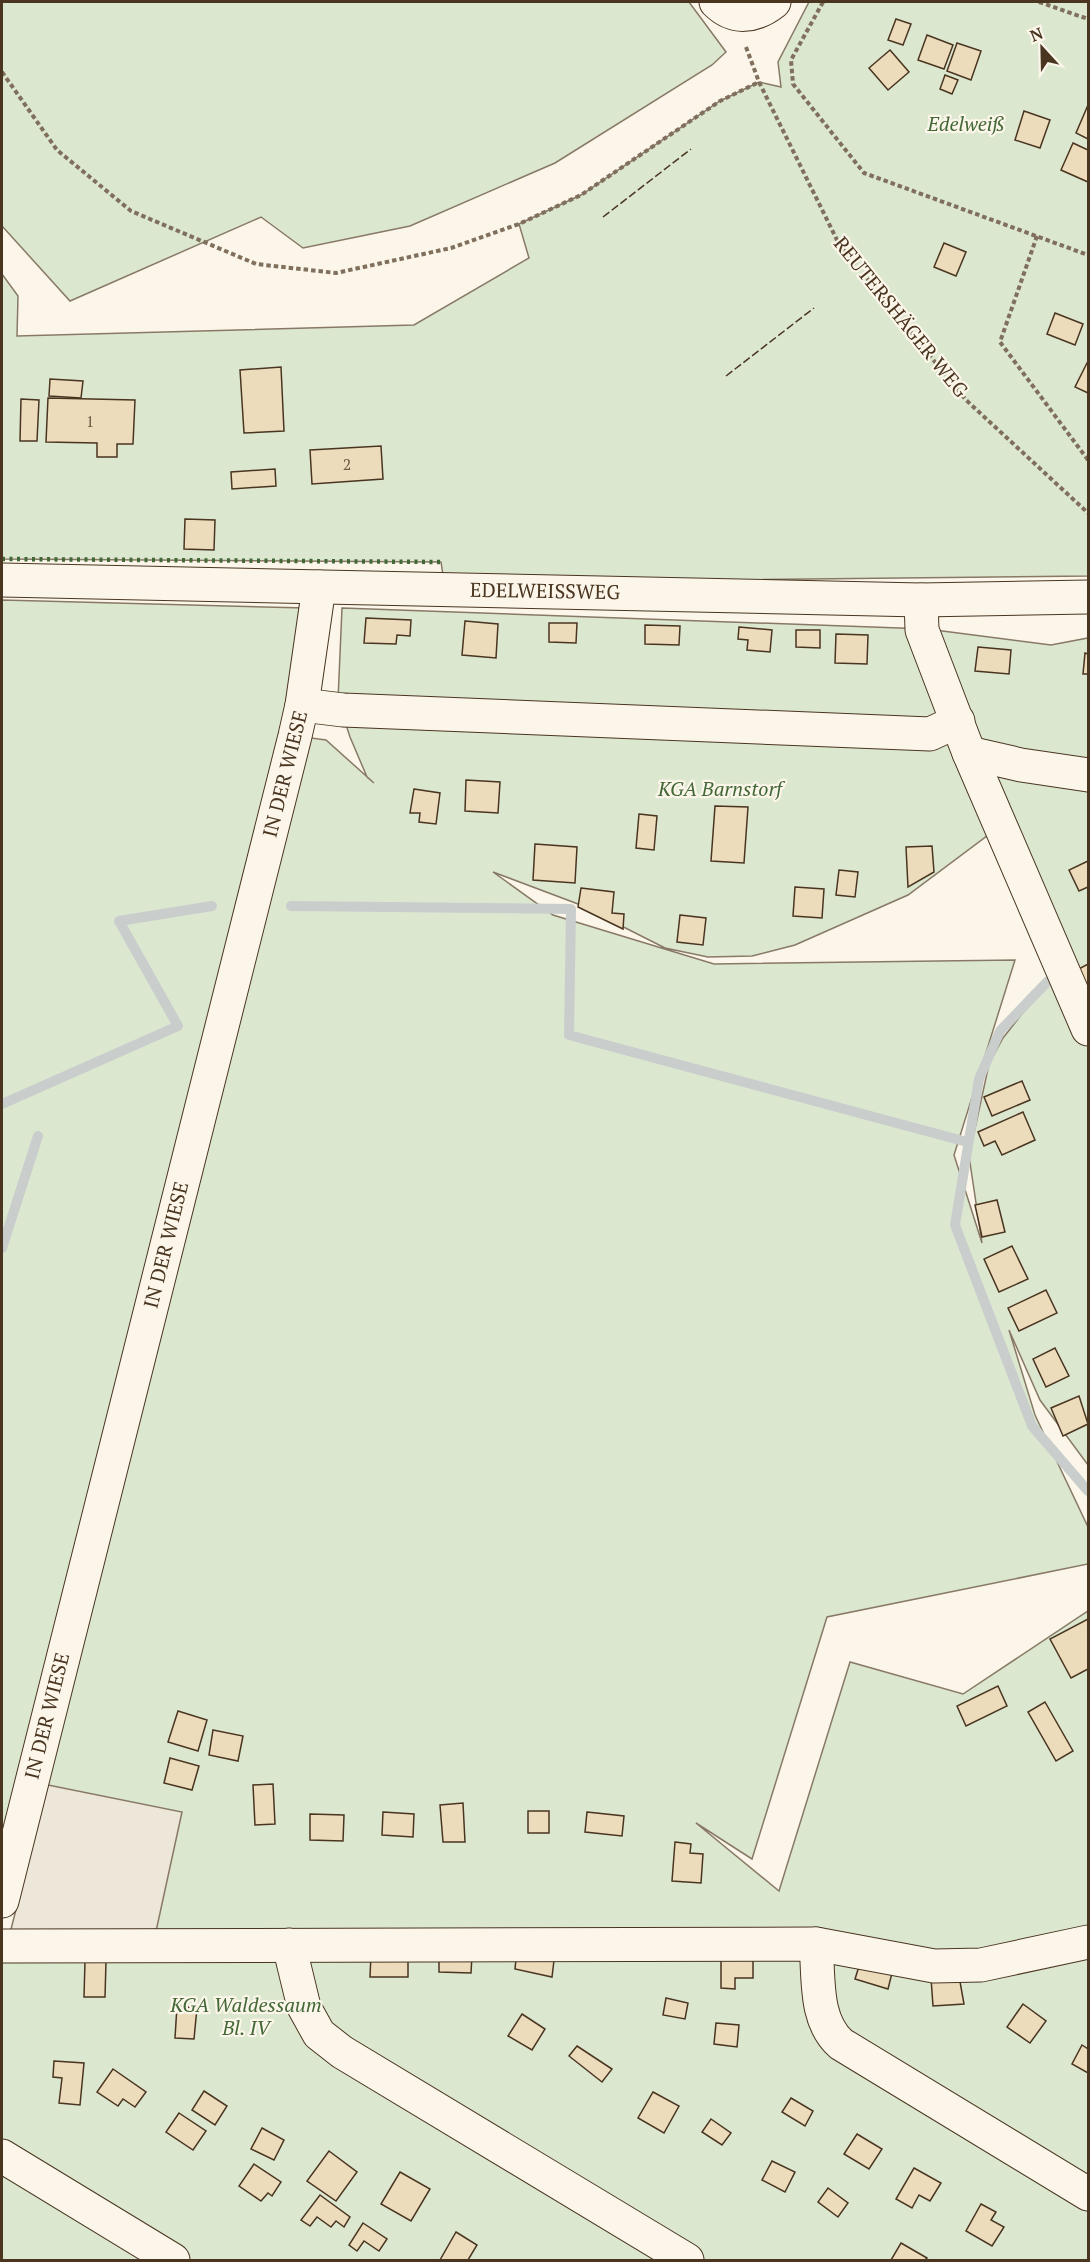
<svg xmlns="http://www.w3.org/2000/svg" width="1090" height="2262" font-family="'PT Serif',serif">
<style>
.green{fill:#dce7d0;stroke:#887966;stroke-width:1.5;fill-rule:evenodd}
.parking{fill:#ede7d9;stroke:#887966;stroke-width:1.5}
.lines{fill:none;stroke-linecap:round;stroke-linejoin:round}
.stream{stroke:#c9cecd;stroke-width:10}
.building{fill:#ecdcbc;stroke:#4a3520;stroke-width:1.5}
.minor-casing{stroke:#4a3520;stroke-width:35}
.path{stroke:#7f6f5c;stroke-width:4;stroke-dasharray:4.5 3;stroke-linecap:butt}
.minor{stroke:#fbf6e9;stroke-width:33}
.hedge{stroke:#436837;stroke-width:4.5;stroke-dasharray:3 4.5;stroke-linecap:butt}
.fence{stroke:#4a3520;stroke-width:1.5;stroke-dasharray:8 3;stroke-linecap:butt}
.labels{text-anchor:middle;stroke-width:4.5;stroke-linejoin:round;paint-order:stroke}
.number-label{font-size:16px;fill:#725f47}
.park-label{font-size:20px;font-style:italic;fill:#436837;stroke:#fbf6e9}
.street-label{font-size:20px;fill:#4a3520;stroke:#fbf6e9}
</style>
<rect width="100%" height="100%" fill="#fbf6e9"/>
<g class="green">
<path d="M2,2H689L726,52L712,65L555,163L410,226L303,248L261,217L70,301L2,226Z"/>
<path d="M809,2H1088V576L712,580L443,575L441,562L2,559V274L18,296L17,336L414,325L529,258L519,224L581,195L720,101L759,82L781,87L778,62Z"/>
<path d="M2,600L306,608L291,730L2,1861Z"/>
<path d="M342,608L927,629L1051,645L1088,638V1465L1040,1400L1009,1330L1035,1415L1088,1527V1564L827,1617L752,1859L696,1823L779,1891L850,1662L963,1694L1088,1611V2260H2V1957L7,1956L89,1599L304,737L326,740L374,783L367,777L350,737L338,700ZM987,836L1051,977L1003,1038L989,1064L969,1156L982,1243L954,1155L1015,960L714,964L553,915L493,872L578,904L665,948L708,957L752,956L795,945L908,895Z"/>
</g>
<path class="parking" d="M48,1785L182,1812L155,1936L10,1933Z"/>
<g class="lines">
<g class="stream">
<path d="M291,906L571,909L569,1035L967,1142"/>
<path d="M1048,981L1000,1031L979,1079L955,1225L1032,1426L1088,1491"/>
<path d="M2,1104L178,1026L119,921L212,906"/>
<path d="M2,1248L38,1136"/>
</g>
</g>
<g class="building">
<path d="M896,19L911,24L903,45L888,40Z"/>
<path d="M927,35L953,45L944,69L918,60Z"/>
<path d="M957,43L981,51L971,80L947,71Z"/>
<path d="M890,50L909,72L888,90L869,68Z"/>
<path d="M945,75L958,80L952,94L940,89Z"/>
<path d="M1088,105V139L1076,133Z"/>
<path d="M1024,111L1050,120L1040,148L1015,140Z"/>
<path d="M1073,143L1088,150V182L1061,170Z"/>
<path d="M944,243L966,252L956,276L934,267Z"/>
<path d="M1055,313L1083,324L1075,345L1047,334Z"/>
<path d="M1088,361V393L1075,387Z"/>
<path d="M281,367L284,431L244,433L240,370Z"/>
<path d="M50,379L83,381L81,398L49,396Z"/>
<path d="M48,398L135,400L133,444H117V457H97V443L46,442Z"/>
<path d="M21,399L39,400L37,441H20Z"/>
<path d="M381,446L383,479L312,484L310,450Z"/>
<path d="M275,469L276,486L232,489L231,472Z"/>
<path d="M185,519L215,520L214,550L184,549Z"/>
<path d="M366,618L411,620L410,636L397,635L396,644L364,643Z"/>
<path d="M465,621L498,624L496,658L462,655Z"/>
<path d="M549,623H577L576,643L549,642Z"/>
<path d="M645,625L680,626L679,645L645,644Z"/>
<path d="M739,627L772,630L770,652L747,650L748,640L738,639Z"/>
<path d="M796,630H820V648L796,647Z"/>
<path d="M836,634L868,635L867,664L835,663Z"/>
<path d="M978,647L1011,650L1009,674L975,671Z"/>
<path d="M1085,653L1088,654V674H1083Z"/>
<path d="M466,780L500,782L498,813L465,811Z"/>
<path d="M414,789L440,793L436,824L419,822L420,813H410Z"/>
<path d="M715,806L748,807L744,863L711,861Z"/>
<path d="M639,814L657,816L654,850L636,848Z"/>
<path d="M535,844L577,847L575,883L533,880Z"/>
<path d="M932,846L934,872L908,887L906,847Z"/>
<path d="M1088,861V887L1079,891L1069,870Z"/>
<path d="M839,870L858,872L855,897L836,895Z"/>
<path d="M795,887L824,889L822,918L793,916Z"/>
<path d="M581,888L614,892L612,913L624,914L623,929L578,907Z"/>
<path d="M680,915L706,918L703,945L677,942Z"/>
<path d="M1088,964V997L1075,971Z"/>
<path d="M1022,1081L1030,1100L992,1116L984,1097Z"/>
<path d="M1023,1112L1035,1140L1002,1155L995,1141L984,1146L978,1132Z"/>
<path d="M997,1200L1005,1232L982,1237L975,1205Z"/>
<path d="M1012,1246L1028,1279L999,1292L984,1259Z"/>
<path d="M1046,1290L1057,1313L1019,1331L1008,1308Z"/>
<path d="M1055,1348L1069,1376L1046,1387L1033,1359Z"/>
<path d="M1079,1396L1088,1424L1063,1436L1051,1408Z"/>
<path d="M1088,1619V1669L1071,1678L1050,1639Z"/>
<path d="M998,1686L1007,1706L966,1726L957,1706Z"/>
<path d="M1045,1702L1073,1751L1056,1761L1028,1712Z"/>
<path d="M178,1711L207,1720L198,1751L168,1742Z"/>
<path d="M213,1730L243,1736L238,1761L209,1755Z"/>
<path d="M170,1758L199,1766L192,1790L164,1783Z"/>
<path d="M273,1784L275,1824L255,1825L253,1785Z"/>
<path d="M463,1803L465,1842H443L440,1805Z"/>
<rect x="528" y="1811" width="21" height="22"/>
<path d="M383,1812L414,1814L413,1837L382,1835Z"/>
<path d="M587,1812L624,1816L622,1836L585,1832Z"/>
<path d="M310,1814L344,1815L343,1841L310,1840Z"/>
<path d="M675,1842L691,1844L690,1853L703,1854L701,1883L672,1881Z"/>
<path d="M517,1949L555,1952L552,1977L515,1969Z"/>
<path d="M721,1951H753V1978H735V1989L721,1988Z"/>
<path d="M371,1954H408V1977H370Z"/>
<path d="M439,1954L472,1955L471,1973L439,1972Z"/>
<path d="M861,1960L893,1969L888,1989L855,1979Z"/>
<path d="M85,1961H106L105,1997H84Z"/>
<path d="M959,1976L964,2004L933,2006L931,1978Z"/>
<path d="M666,1998L688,2003L685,2019L663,2015Z"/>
<path d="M1023,2004L1046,2021L1030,2043L1007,2027Z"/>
<path d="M177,2006L197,2008L194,2039L175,2038Z"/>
<path d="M522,2014L545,2029L532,2050L508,2036Z"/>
<path d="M716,2023L739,2025L737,2047L714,2044Z"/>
<path d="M1082,2045L1088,2049V2073L1072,2064Z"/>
<path d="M577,2046L612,2069L602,2082L569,2056Z"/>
<path d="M54,2061L84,2063L80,2105L59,2103L62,2078L53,2077Z"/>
<path d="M113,2069L146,2092L135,2107L123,2099L118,2106L97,2092Z"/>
<path d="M204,2091L227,2106L215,2125L192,2110Z"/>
<path d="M653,2092L679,2106L664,2133L638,2118Z"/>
<path d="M791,2098L813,2111L805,2126L782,2112Z"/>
<path d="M179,2113L206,2131L193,2150L166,2132Z"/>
<path d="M711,2119L731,2133L722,2145L702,2132Z"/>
<path d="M262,2128L284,2140L274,2160L251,2149Z"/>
<path d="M857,2134L882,2149L869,2169L844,2154Z"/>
<path d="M329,2151L357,2172L336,2201L307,2181Z"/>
<path d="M772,2161L795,2172L785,2192L762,2180Z"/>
<path d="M254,2164L281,2182L272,2196L268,2193L261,2201L239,2186Z"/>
<path d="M914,2168L941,2183L930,2201L919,2195L912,2208L896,2199Z"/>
<path d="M400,2172L430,2189L411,2221L381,2204Z"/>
<path d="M828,2188L848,2203L838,2217L818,2202Z"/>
<path d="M320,2195L350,2217L344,2227L336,2221L331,2227L317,2217L310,2226L301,2220Z"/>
<path d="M981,2204L996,2212L991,2220L1004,2227L992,2246L966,2231Z"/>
<path d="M363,2223L387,2239L379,2251L364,2241L357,2251L349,2245Z"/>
<path d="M456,2232L477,2245L468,2260H440Z"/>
<path d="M901,2243L927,2258L925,2260H891Z"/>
</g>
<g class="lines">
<defs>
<g id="minor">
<path d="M716,2C734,20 755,17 774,2"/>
<path d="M2,580L921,600L1088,597"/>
<path d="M921,600L922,630L969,753L1088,1029"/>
<path d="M302,705L343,710L930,734L958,721"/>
<path d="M969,753L1021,765L1088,775"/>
<path d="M2,1901L295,736L302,705L319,587"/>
<path d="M816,1944C819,1978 814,2020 841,2044L1088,2194"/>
<path d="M289,1945L304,2007L319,2034L342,2052L687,2260"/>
<path d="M2,1946L816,1944L934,1966L981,1965L1088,1942"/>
<path d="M2,2156L173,2260"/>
</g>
</defs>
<use href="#minor" class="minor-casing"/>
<g class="path">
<path d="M823,2L791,60L793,84L864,173L1088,255"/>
<path d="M1039,2L1088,19"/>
<path d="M746,47L759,82L839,244L966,400L1088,513"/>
<path d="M2,72L57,150L131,211L256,264L336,273L451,248L519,224L581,195L720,101L759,82"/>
<path d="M1037,236L1000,342L1088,460"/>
</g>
<use href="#minor" class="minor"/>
<path class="hedge" d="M2,559L441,562"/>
<g class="fence">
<path d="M603,217L691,149"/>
<path d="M726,376L814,308"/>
</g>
</g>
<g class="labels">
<g class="number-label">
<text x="90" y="427">1</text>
<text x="347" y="470">2</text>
</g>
<g class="park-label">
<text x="966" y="131">Edelweiß</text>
<text x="720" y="796">KGA Barnstorf</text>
<text x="246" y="2012">KGA Waldessaum<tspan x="246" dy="23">Bl. IV</tspan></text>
</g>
<g class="street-label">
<text transform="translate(901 317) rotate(51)" y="7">REUTERSHÄGER WEG</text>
<text transform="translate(545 591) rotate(1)" y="7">EDELWEISSWEG</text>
<text transform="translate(285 774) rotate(-76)" y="7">IN DER WIESE</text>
<text transform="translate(166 1245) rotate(-76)" y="7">IN DER WIESE</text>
<text transform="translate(47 1716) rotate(-76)" y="7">IN DER WIESE</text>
</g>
</g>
<rect width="1090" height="2262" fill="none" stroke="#4a3520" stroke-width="6"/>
<g transform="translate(1042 48) rotate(338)" stroke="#fbf6e9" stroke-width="4.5" paint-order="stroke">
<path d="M0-4.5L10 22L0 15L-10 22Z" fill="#4a3520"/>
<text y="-9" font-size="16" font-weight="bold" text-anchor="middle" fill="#4a3520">N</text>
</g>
</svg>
